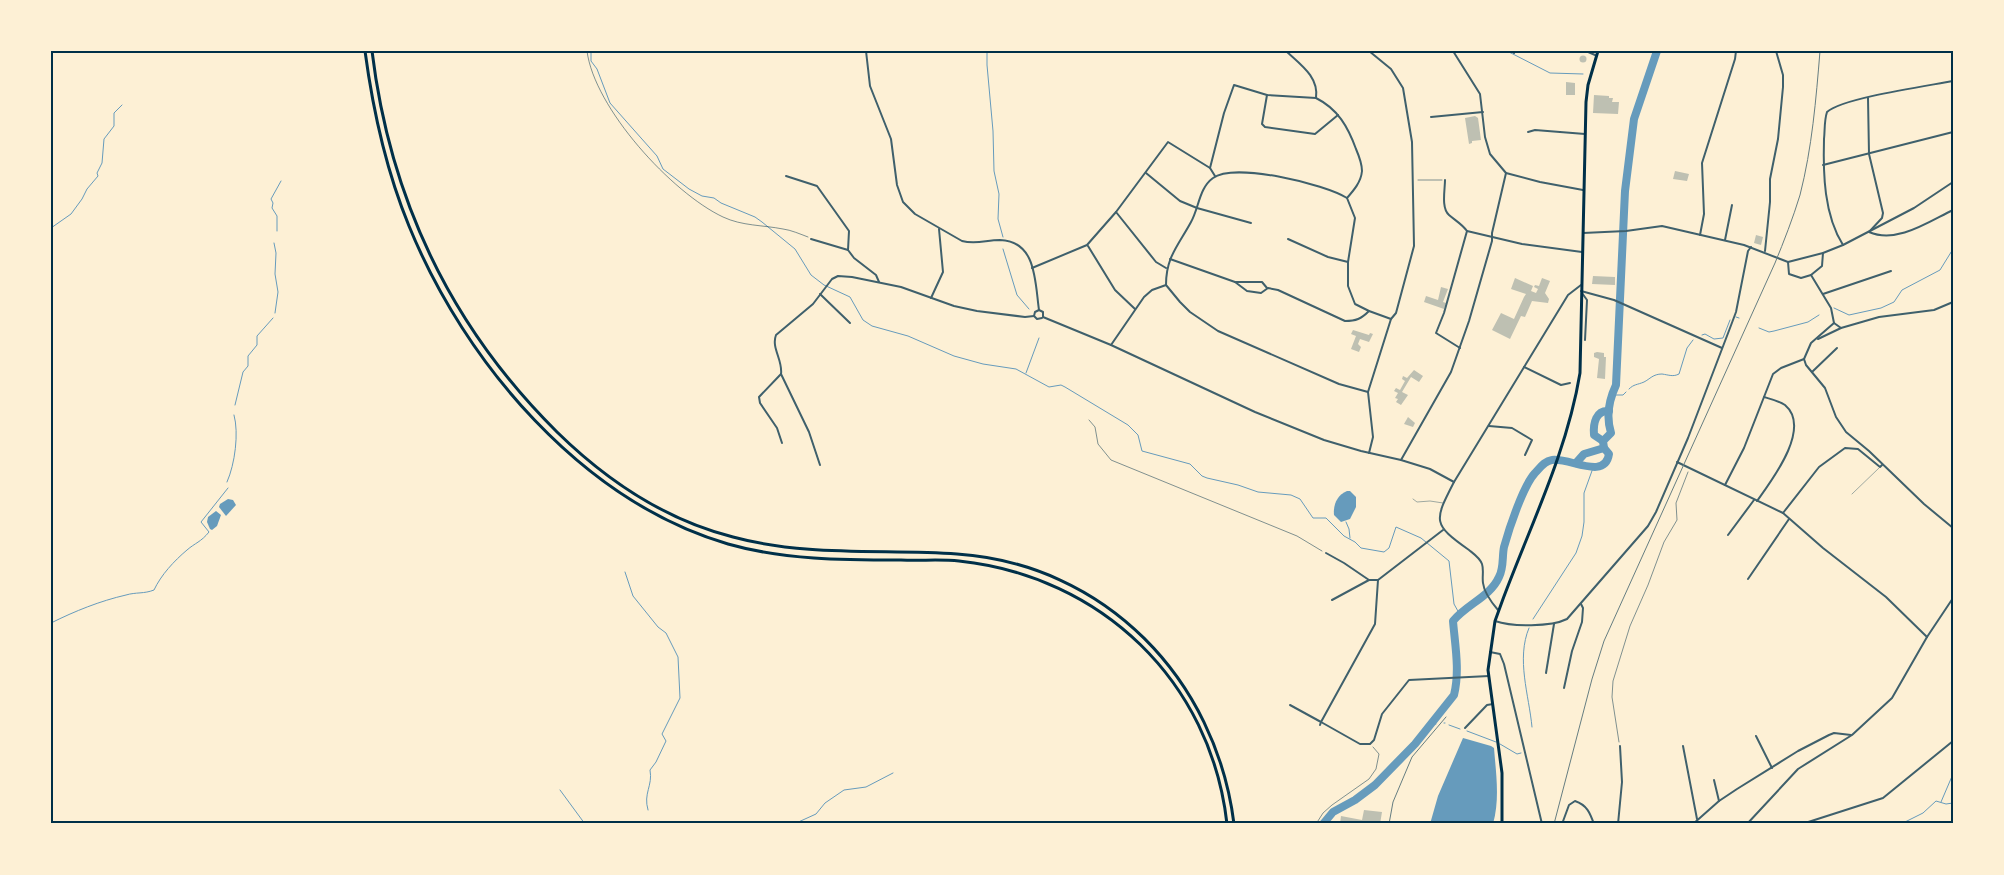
<svg xmlns="http://www.w3.org/2000/svg" width="2004" height="875" font-family="'Public Sans',sans-serif">
<style>
.water{fill:#669bbc}
.lines{fill:none;stroke-linecap:round;stroke-linejoin:round}
.stream{stroke:#669bbc;stroke-width:1}
.river{stroke:#669bbc;stroke-width:8}
.building{fill:#bec0b2}
.path{stroke:#003049;stroke-width:0.5}
.service{stroke:#3f606c;stroke-width:0.5}
.minor{stroke:#3f606c;stroke-width:2}
.primary{stroke:#003049;stroke-width:3}
.trunk{stroke:#003049;stroke-width:3}
.rail{stroke:#657d81;stroke-width:1}
.neatline{fill:none;stroke:#003049;stroke-width:2}
</style>
<rect width="100%" height="100%" fill="#fdf0d5"/>
<g class="water">
<path d="M1347,491H1350L1356,497V507L1350,519L1341,522L1334,515C1333,505 1337,495 1347,491Z"/>
<path d="M228,499L233,500L236,505L226,516L219,507L220,504Z"/>
<path d="M216,511L221,515L217,526L212,530L210,529L207,522L208,517Z"/>
<path d="M1463,738L1491,746L1494,748C1496,774 1500,799 1493,824H1430L1438,796Z"/>
</g>
<g class="lines">
<g class="stream">
<path d="M591,51V61L597,69L610,103L657,156L663,169L689,189L702,196L714,198L721,203L755,217L762,222L795,249L811,275L824,285L850,297L863,320L872,326L908,336L954,356L983,364L1016,369L1049,387L1061,385L1065,387L1128,425L1138,435L1142,451L1190,464L1202,476L1207,478L1238,485L1258,492L1291,495L1300,499L1313,518H1326L1344,536L1355,542L1361,548L1384,552L1389,548L1396,527L1421,538L1449,561L1454,604L1459,613"/>
<path d="M987,51V65L993,131L994,171L999,194L998,219L1003,237"/>
<path d="M1507,51L1550,73L1583,74"/>
<path d="M51,228L71,214L82,199L87,189L98,176L97,173L102,163L104,139L114,126V113L122,105"/>
<path d="M277,231V216L272,208L273,203L271,199L281,181"/>
<path d="M274,243L276,253L275,274L278,292L275,313"/>
<path d="M1003,249L1017,295L1029,309"/>
<path d="M1834,308L1849,315L1881,308L1894,302L1902,290L1940,270L1953,249"/>
<path d="M1736,317L1739,318"/>
<path d="M1759,328L1769,332L1774,331L1808,322L1819,315"/>
<path d="M1702,335L1705,334L1714,339L1723,338L1730,320"/>
<path d="M1026,373L1039,338"/>
<path d="M1629,389C1634,384 1637,385 1644,382C1650,379 1653,374 1662,374C1669,375 1673,377 1679,374L1687,348L1693,340"/>
<path d="M1611,395H1623L1626,392"/>
<path d="M235,405L243,372L248,366V356L257,345V336L273,318"/>
<path d="M227,482C235,464 239,433 234,415"/>
<path d="M1346,522L1349,529L1350,538"/>
<path d="M625,572L633,596L658,627L666,633L678,657L680,698L662,734L666,741L656,762L650,770C653,786 643,793 648,810"/>
<path d="M1533,619L1576,553L1582,536L1584,522V493L1593,468"/>
<path d="M51,623C75,611 100,601 126,595C136,592 144,594 154,590C161,575 174,561 187,550C195,543 201,542 209,532L201,522L228,488"/>
<path d="M1529,628C1516,659 1529,695 1532,727"/>
<path d="M1444,723H1445"/>
<path d="M1430,725L1436,724"/>
<path d="M1449,725L1460,729"/>
<path d="M1467,731L1496,742"/>
<path d="M1500,744L1517,754L1521,753"/>
<path d="M560,790L585,824"/>
<path d="M1941,802L1953,774"/>
<path d="M794,824L816,814L825,803L844,790L866,787L893,773"/>
<path d="M1901,824L1923,813L1936,801L1946,804L1953,803"/>
</g>
<g class="river">
<path d="M1603,441L1594,435C1593,423 1596,410 1609,411"/>
<path d="M1576,463L1584,454L1604,448"/>
<path d="M1323,824L1333,812L1355,800L1375,785L1415,744L1454,695C1460,671 1455,645 1453,621C1467,604 1490,597 1499,577C1504,568 1502,556 1504,547C1509,529 1523,486 1535,473C1540,468 1544,461 1552,460C1569,457 1605,481 1609,454L1604,448L1603,441L1611,433C1606,417 1609,400 1616,385L1625,191L1634,119L1657,51"/>
</g>
</g>
<g class="building">
<circle cx="1583" cy="59" r="3.5"/>
<path d="M1566,82L1575,83V95H1566Z"/>
<path d="M1594,95L1609,96V98H1613L1612,102H1619L1618,114L1593,113Z"/>
<path d="M1475,116L1478,118L1481,140L1472,141V143L1469,144L1465,118Z"/>
<path d="M1675,171L1689,174L1687,181L1673,179Z"/>
<path d="M1756,235L1763,237L1761,245L1754,243Z"/>
<path d="M1593,276L1615,277V285L1592,284Z"/>
<path d="M1515,278L1533,286L1531,291L1536,293L1538,289L1534,287L1535,285L1539,286L1542,278L1550,281L1545,293L1549,299L1548,303L1532,301L1525,317L1521,316L1510,339L1492,330L1501,313L1514,319L1524,297L1526,294L1511,289Z"/>
<path d="M1441,287L1448,289L1443,302L1446,303L1444,309L1424,302L1426,296L1438,300Z"/>
<path d="M1353,330L1369,335L1370,333L1373,334L1369,342L1360,339L1358,344L1361,347L1359,352L1351,349L1356,336L1351,334Z"/>
<path d="M1597,352L1604,353V357H1606L1605,379L1597,378L1599,359L1594,357V353Z"/>
<path d="M1414,370L1423,376L1419,382L1411,377L1402,392L1408,395L1401,405L1396,402L1398,399L1395,398L1398,393L1394,391L1396,388L1400,390L1405,381L1402,379L1403,376L1407,378Z"/>
<path d="M1408,417L1415,423L1413,427L1404,424Z"/>
<path d="M1364,810L1382,812L1380,824H1340L1341,816L1362,820Z"/>
</g>
<g class="lines">
<g class="path">
<path d="M587,51C594,108 672,193 723,217C742,226 763,225 783,229C791,230 800,234 808,237"/>
<path d="M1418,180H1442"/>
<path d="M1089,420L1095,427L1098,444L1111,460L1297,536L1322,551"/>
<path d="M1619,742L1612,697L1613,681L1630,626L1648,585L1664,542L1677,520L1676,503L1688,472"/>
<path d="M1316,824L1323,813L1332,805L1369,779L1376,769L1379,754L1373,747"/>
</g>
<g class="service">
<path d="M1852,494L1879,468"/>
<path d="M1413,499L1417,502L1430,501L1443,503"/>
</g>
<g class="minor">
<path d="M866,51L870,86L891,139L897,185L903,202L915,214L962,241C976,245 986,240 1000,240C1037,241 1035,283 1039,310"/>
<path d="M1286,51C1301,65 1319,77 1316,98"/>
<path d="M1453,51L1480,94L1485,137L1490,154L1506,173L1540,182L1583,190"/>
<path d="M1586,51L1595,55"/>
<path d="M1514,53L1515,51"/>
<path d="M1267,95L1262,124L1265,127L1315,134L1338,115"/>
<path d="M1316,98C1338,109 1348,127 1356,149C1359,156 1362,163 1362,171C1361,182 1354,190 1347,198L1355,218L1348,262V286L1355,304L1369,311L1391,319"/>
<path d="M1868,98L1869,154L1883,213L1882,218L1869,232C1897,244 1928,222 1953,210"/>
<path d="M1431,117L1483,112"/>
<path d="M1528,132L1535,130L1585,134"/>
<path d="M1823,165L1953,132"/>
<path d="M1210,168L1224,113L1234,85L1267,95L1316,98"/>
<path d="M1146,173L1180,201L1197,208L1251,223"/>
<path d="M786,176L817,186L849,231L848,250L854,258L876,275L879,282"/>
<path d="M1445,180C1445,190 1441,208 1449,215C1456,221 1462,224 1467,231L1522,244L1582,252"/>
<path d="M1116,212L1156,262L1166,268"/>
<path d="M1583,233L1626,231L1662,226L1744,245L1788,262L1823,253L1843,245L1914,208L1953,182"/>
<path d="M1700,235L1704,214L1702,163L1735,59L1736,51"/>
<path d="M811,239L848,250"/>
<path d="M1288,239L1328,257L1348,262"/>
<path d="M1725,240L1732,205"/>
<path d="M1843,245C1824,215 1823,174 1824,139C1825,131 1824,121 1827,112C1842,98 1927,86 1953,81"/>
<path d="M1088,246L1115,290L1135,309"/>
<path d="M1765,251L1770,202V179L1778,139L1783,87V75L1776,51"/>
<path d="M1170,259L1235,282L1247,291L1261,293L1268,288L1278,290L1345,321C1356,321 1361,319 1369,311"/>
<path d="M1788,262L1789,274L1801,278L1811,275L1831,308L1834,323"/>
<path d="M1032,268L1087,245L1116,212L1168,142L1210,168L1215,176"/>
<path d="M1811,275L1822,266L1823,253"/>
<path d="M1235,282H1262L1267,288"/>
<path d="M1166,285L1180,302L1190,312L1218,331L1339,384L1368,392"/>
<path d="M1581,291L1614,300L1722,348"/>
<path d="M1582,293L1587,300L1585,340"/>
<path d="M820,294L850,323"/>
<path d="M1823,294L1891,271"/>
<path d="M931,298L943,272L939,229"/>
<path d="M1039,310L1035,312L1034,316L1037,319L1042,318"/>
<path d="M1039,310L1043,312V317"/>
<path d="M1043,317L1111,345L1255,412L1324,440L1361,451L1401,460L1430,469L1454,482"/>
<path d="M1834,323L1811,343L1804,359L1806,365L1825,388L1836,417L1846,432L1869,451L1924,504L1953,528"/>
<path d="M1834,323L1841,328L1879,317L1934,310L1953,302"/>
<path d="M1818,339L1841,328"/>
<path d="M1111,345L1144,297L1152,290L1166,285C1166,257 1178,246 1191,222C1199,208 1199,188 1213,178C1234,162 1325,184 1347,198"/>
<path d="M1460,348L1436,333L1444,313L1467,231"/>
<path d="M1524,367L1561,385L1570,383"/>
<path d="M1812,372L1837,348"/>
<path d="M781,374C783,360 771,348 776,335L813,304L832,279L838,276L852,277L901,287L954,306L977,311L1025,317L1034,316"/>
<path d="M781,374L809,432L820,465"/>
<path d="M781,374L759,397L760,403L777,428L782,443"/>
<path d="M1489,426L1512,428L1532,440L1525,455"/>
<path d="M1369,453L1373,437L1368,392L1391,319L1396,313L1414,246L1412,142L1403,88L1391,69L1369,51"/>
<path d="M1401,460L1451,372L1469,321L1492,241V233L1506,173"/>
<path d="M1677,462L1783,513L1823,548L1886,597L1927,637"/>
<path d="M1725,485L1744,448L1773,374L1781,368L1804,359"/>
<path d="M1757,501C1772,480 1812,428 1785,405C1779,401 1771,399 1764,397"/>
<path d="M1783,513L1819,467L1845,448L1858,449L1880,467L1882,465"/>
<path d="M1443,530L1378,580L1375,624L1321,722L1360,744H1370L1374,740L1382,714L1409,680L1489,676"/>
<path d="M1728,535L1754,500"/>
<path d="M1326,553L1344,563L1369,580H1378"/>
<path d="M1748,579L1789,519"/>
<path d="M1332,600L1369,580"/>
<path d="M1498,610C1492,603 1484,592 1483,583C1482,577 1484,570 1482,564C1480,558 1474,554 1469,550C1432,524 1434,521 1454,482L1568,295L1581,285"/>
<path d="M1495,621C1512,627 1551,627 1567,619L1648,526L1656,512L1688,438L1730,328L1736,312L1748,251L1751,247"/>
<path d="M1490,652L1500,654L1504,664L1542,824"/>
<path d="M1546,673L1554,624"/>
<path d="M1564,688L1572,651L1582,622L1583,608L1581,604"/>
<path d="M1290,705L1321,722L1320,725"/>
<path d="M1465,728L1487,705L1493,704"/>
<path d="M1756,736L1772,768"/>
<path d="M1683,746L1697,819"/>
<path d="M1714,780L1719,801"/>
<path d="M1562,824L1569,805L1575,801C1587,805 1590,813 1594,824"/>
<path d="M1618,824L1622,782L1620,746"/>
<path d="M1693,824L1719,801L1737,789L1798,751L1829,735L1834,733L1851,735"/>
<path d="M1747,824L1798,769L1852,735L1892,698L1927,637L1953,598"/>
<path d="M1802,824L1883,798L1953,741"/>
</g>
<path class="primary" d="M1502,824V773L1488,670L1495,621L1503,599C1531,524 1567,452 1580,373L1586,102L1588,85L1598,51"/>
<g class="trunk">
<path d="M365,51C373,111 386,170 409,226C465,363 582,501 728,544C784,560 843,560 901,560C920,561 940,559 959,561C1101,576 1211,681 1227,824"/>
<path d="M372,51C390,199 451,327 557,432C606,480 666,520 733,537C807,557 882,549 957,554C1105,564 1216,679 1234,824"/>
</g>
<g class="rail">
<path d="M1389,824L1393,802L1412,757L1446,717"/>
<path d="M1554,824L1592,679L1604,641L1775,263C1784,241 1793,218 1800,195C1812,148 1816,100 1820,51"/>
</g>
</g>
<rect width="2004" height="875" fill="none" stroke="#fdf0d5" stroke-width="105"/>
<rect x="52" y="52" width="1900" height="770" class="neatline"/>
</svg>
